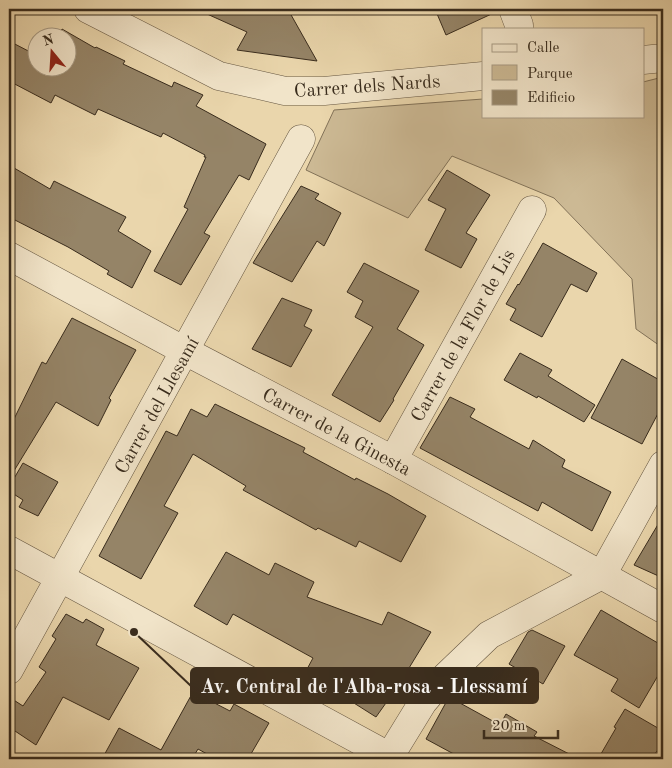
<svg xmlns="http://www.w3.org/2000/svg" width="672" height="768" font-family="'Old Standard TT',serif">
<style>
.green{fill:#ccb994;stroke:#827258}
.building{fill:#958467;stroke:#392c1d}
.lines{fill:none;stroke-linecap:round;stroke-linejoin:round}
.minor-casing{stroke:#655641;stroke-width:29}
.minor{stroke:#f1e4c9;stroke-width:28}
.labels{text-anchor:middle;stroke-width:5;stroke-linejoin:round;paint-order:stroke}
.street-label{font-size:19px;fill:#392c1d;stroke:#f1e4c9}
.leader{fill:none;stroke:#392c1d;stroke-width:2}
.callout-dot{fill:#392c1d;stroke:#f1e4c9;stroke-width:2}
.callout{fill:#392c1d;stroke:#392c1d;stroke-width:2}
.callout-label{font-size:20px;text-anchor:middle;font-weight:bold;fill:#fff}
</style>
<rect width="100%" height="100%" fill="#ead6ac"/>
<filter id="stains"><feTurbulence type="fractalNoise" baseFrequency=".004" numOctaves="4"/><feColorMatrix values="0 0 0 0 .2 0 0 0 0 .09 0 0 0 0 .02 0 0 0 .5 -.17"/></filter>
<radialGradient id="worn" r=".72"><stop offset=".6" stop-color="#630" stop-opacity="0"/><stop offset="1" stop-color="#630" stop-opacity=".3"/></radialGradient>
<path class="green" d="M663,77V348L636,329L632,279L554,198L452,156L408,218L306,170L334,110L483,99V116H643V82Z"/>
<g class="building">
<path d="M196,9H264L290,13L317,61L237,50L247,32Z"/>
<path d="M435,9H498V11L446,35Z"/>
<path d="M62,29L95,48L96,47L125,61L123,64L172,87L174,82L203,95L196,106L266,144L249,180L239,175L204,233L210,236L181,285L154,271L188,209L184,207L206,157H204L205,155L163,133L161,137L98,109L95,115L55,95L51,103L9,81V41L38,56V68H68V38H56Z"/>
<path d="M9,165L50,189L54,181L126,217L118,231L151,251L132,288L107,274L109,271L68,247L9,217Z"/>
<path d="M447,170L490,195L466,233L477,239L461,268L425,250L446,209L428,200Z"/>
<path d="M301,186L319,194L315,199L341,213L324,246L317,241L292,282L253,263Z"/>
<path d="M543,243L597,273L587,292L571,284L542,337L510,320L516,309L506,304L518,284L519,285Z"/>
<path d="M364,263L419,291L397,329L424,345L393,399L394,400L380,422L332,395L373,327L355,317L363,301L347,292Z"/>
<path d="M282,298L312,310L304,326L312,330L291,367L252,349Z"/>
<path d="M72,318L136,350L109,398L111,400L98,426L56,402L9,479V416L14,419L42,362L46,364Z"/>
<path d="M520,353L552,370L548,376L595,405L584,422L538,396L537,398L504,380Z"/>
<path d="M622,359L663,382V404L642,444L591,418Z"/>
<path d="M450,397L475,409L470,417L529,449L533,440L565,460L562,467L611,492L592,531L542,502L538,511L420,448Z"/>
<path d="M215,404L305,448L303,452L355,480L356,478L388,494L426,516L401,562L359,541L356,547L318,528L316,530L243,490L246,486L193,454L164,506L178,513L141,579L99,556L166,431L177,436L191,409L207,417Z"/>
<path d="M23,463L58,482L38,516L19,507L23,500L9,491V487Z"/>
<path d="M663,516V578L634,565Z"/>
<path d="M226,552L269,575L275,563L314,582L307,597L382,625L388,612L431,632L398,686L376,717L346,698L349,694L306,671L313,658L233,614L227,625L194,606Z"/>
<path d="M601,610L663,646V667L639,708L611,691L618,679L574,655Z"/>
<path d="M66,614L83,623L86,619L104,629L96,645L139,668L109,720L63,697L36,745L9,727V697L23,706L46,672L39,667L56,639L52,636Z"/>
<path d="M532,630L565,646L543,684L509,664L528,632Z"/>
<path d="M193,692L230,711L234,704L269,723L248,759H216L198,749L192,759H102L119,728L161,750Z"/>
<path d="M449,697L500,725L506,714L537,732L534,736L579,759H463L426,739Z"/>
<path d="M625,709L663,731V743L651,759H598L616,728L614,727Z"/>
</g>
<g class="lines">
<defs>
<g id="minor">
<path d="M88,9L219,76L285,91H324L483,76"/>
<path d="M513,9L519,25V29"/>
<path d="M643,60L663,58"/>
<path d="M9,256L185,351L393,460L663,609"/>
<path d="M393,460L532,210"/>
<path d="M9,550L394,759"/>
<path d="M9,670L301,139"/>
<path d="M388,759L423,702L440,682L489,635L602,575L663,465"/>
</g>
</defs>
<use href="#minor" class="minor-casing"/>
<use href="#minor" class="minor"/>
</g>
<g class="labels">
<g class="street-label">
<text transform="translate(367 85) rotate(-4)" y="7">Carrer dels Nards</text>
<text transform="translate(462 335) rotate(-61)" y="7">Carrer de la Flor de Lis</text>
<text transform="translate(156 405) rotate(-61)" y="7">Carrer del Llesamí</text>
<text transform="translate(337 431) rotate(28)" y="7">Carrer de la Ginesta</text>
</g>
</g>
<path class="leader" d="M134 632L191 686"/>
<circle class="callout-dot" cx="134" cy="632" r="5"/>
<rect class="callout" x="191" y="668" width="347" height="35" rx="5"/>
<g class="callout-label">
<text x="364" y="693">Av. Central de l'Alba-rosa - Llessamí</text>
</g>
<rect width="672" height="768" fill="none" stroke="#ead6ac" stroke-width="30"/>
<rect x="10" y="10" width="652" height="748" fill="none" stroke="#392c1d" stroke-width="2.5"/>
<rect x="15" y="15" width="642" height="738" fill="none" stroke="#392c1d"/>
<rect x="482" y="28" width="162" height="90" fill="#f1e4c9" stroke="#a79a84"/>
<rect x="492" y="44" width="25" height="8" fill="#f1e4c9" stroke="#a79a84"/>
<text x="527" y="52" font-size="15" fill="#392c1d">Calle</text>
<rect x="492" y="65" width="25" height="15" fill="#ccb994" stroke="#a79a84"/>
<text x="527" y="78" font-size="15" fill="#392c1d">Parque</text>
<rect x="492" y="90" width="25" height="15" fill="#958467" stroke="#a79a84"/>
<text x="527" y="102" font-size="15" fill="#392c1d">Edificio</text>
<g transform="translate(52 52) rotate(342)"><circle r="24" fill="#f1e4c9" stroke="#a79a84"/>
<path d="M0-4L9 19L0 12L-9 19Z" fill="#8f2418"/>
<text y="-8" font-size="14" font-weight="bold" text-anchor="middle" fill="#392c1d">N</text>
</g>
<path d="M484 730v8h74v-8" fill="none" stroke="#392c1d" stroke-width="2.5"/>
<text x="492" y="730" font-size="15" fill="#392c1d" stroke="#f1e4c9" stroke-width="4" paint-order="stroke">20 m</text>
<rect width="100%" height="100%" filter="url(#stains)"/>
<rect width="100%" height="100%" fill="url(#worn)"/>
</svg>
